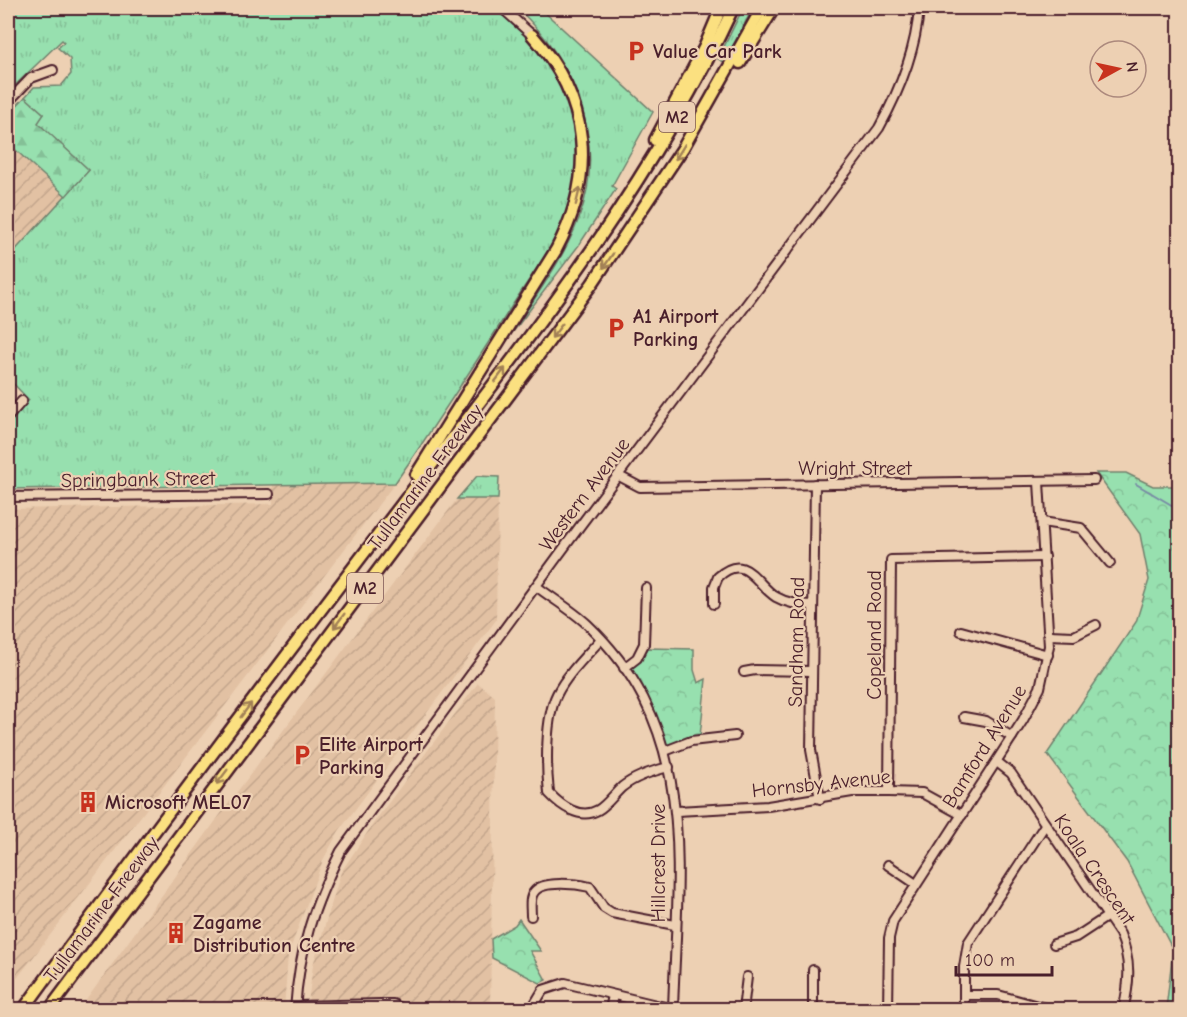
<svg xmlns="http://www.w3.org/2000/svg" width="1187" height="1017" font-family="'Comic Neue',sans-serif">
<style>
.industrial{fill:url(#industrial-furrows)}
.grass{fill:url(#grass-tufts);stroke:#70806d;stroke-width:1.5}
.forest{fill:url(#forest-firs);stroke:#70806d;stroke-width:1.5}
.park{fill:url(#park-crowns);stroke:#70806d;stroke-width:1.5}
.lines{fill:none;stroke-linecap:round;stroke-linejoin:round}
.stream{stroke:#788ba5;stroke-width:2}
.minor-casing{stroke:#4a1f2b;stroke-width:12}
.highway-casing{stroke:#4a1f2b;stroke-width:15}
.minor{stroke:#edd0b3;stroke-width:8}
.highway{stroke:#fbe080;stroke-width:10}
.oneway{stroke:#a28056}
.labels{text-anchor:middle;stroke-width:4.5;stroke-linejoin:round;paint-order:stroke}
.shield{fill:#edd0b3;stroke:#7b5454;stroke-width:1.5}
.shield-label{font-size:18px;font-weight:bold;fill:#4a1f2b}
.poi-label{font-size:20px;font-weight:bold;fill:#4a1f2b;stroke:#edd0b3;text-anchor:start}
.street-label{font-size:20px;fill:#4a1f2b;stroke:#edd0b3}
</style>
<defs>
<pattern id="industrial-furrows" width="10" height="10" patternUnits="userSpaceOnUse" patternTransform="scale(1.5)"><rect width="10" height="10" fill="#e2c1a3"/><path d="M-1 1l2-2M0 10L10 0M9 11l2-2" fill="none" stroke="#c3a58c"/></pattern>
<pattern id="grass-tufts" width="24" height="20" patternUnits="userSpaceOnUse" patternTransform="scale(1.5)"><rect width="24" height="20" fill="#97e0af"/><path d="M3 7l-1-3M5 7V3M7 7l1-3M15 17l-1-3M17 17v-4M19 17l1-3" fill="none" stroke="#84c097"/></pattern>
<pattern id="forest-firs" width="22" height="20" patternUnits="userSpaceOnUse" patternTransform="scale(1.5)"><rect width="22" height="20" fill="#97e0af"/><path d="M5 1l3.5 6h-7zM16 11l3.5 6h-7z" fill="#84c097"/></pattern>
<pattern id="park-crowns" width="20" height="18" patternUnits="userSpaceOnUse" patternTransform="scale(1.5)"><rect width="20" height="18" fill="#97e0af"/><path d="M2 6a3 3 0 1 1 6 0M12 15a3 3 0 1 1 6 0" fill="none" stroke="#84c097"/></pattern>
</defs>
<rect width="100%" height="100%" fill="#edd0b3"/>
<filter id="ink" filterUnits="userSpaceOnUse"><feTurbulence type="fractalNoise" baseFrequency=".0167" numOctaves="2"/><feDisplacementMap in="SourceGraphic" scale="12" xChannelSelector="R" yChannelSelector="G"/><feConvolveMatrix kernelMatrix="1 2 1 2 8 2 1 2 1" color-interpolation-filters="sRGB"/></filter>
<g filter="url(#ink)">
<g class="industrial">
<path d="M8,143L66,196L8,258Z"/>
<path d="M395,483L38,951L8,990V509L273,504V485Z"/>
<path d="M457,499H498L496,620L339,831L323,860L288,955L284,1009L79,1010L225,808Z"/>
<path d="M478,683L495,697L490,1009L307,1010L313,965L341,872L375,821Z"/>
</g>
<g class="grass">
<path d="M8,8H497C512,22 529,37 542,53C573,96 587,159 568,210C555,246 528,279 508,312C471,370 434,427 395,483L8,489V424L29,400L8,378V258L89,170L37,123L44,114L25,97L34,87L61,86L71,74L70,59L58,48L64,42L62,40L8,92Z"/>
<path d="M517,8H540L653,112L612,186L616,189L579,245L513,332C536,295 564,259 579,218C608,141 574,60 517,8Z"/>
<path d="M743,8H753L724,62L718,59Z"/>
<path d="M477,476L499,477L498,499H457Z"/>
</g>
<path class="forest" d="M25,97L44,114L38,123L89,170L66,196L8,143V115Z"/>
<g class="park">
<path d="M1096,473H1126L1153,486H1179V1009H1166L1173,950L1127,862L1047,754L1136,622L1149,580L1140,534Z"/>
<path d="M648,648L694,649V670L698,683L706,679L700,736L667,746L653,709L629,668L641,660Z"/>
<path d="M519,919L541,951H530L546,980L540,983L492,958L491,939L515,925Z"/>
</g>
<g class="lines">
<path class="stream" d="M1136,484L1180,510"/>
<defs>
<g id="minor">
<path d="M502,8L532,35"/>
<path d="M8,102L31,78L53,70"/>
<path d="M8,417L22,401"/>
<path d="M619,476L640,487L1094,480"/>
<path d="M815,484L811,750L820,799"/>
<path d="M8,497L269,494"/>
<path d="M1042,522L1081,528L1110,563"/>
<path d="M536,586C553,599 572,610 587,624C701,732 677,869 673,1010"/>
<path d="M714,604V587L718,577C746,551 756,585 776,597C788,604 800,605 813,605"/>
<path d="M961,631L1048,655"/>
<path d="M1049,635L1074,636L1096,625"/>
<path d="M601,639C586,656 567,674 557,694C545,718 546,767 549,793C561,806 580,820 598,810C607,805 614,794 622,787C636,776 652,771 669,767"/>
<path d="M624,668L637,658L644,644L646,588"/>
<path d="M744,672L755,670L812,671"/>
<path d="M964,717L986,721L1012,737"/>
<path d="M665,751L691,741L735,736"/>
<path d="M997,762L1011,773L1120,934C1131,960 1130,982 1123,1010"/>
<path d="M889,792L891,560L1044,557"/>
<path d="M677,811L768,806L852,792H889L922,793L962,815"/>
<path d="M888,865L916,884"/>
<path d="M531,916C531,908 529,898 534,892C542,880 577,884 590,887L604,908L612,913L675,925"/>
<path d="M1054,944L1076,937L1108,916"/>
<path d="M964,995H998L1052,1010"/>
<path d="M295,1006L381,1004H393L404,1010"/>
<path d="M295,1010C299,948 314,905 341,851L580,526L879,128C900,90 916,51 919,8"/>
<path d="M531,1010L543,990L565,983L673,1009"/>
<path d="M610,1010L613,995"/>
<path d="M743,1010L747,977"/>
<path d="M813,1010V970"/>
<path d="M888,1010L889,938L893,921L1023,720L1040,688L1049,646L1039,482"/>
<path d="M964,1010V967L968,943L1045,825"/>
</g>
<g id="highway">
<path d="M740,63L774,8"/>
<path d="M655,140L705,46L721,8"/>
<path d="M416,475L556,250C596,175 591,100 532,35"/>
<path d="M23,1010C147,840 273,672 401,505C522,347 649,189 733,8"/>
<path d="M49,1010L592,284L683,148L762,8"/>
</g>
</defs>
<use href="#minor" class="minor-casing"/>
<use href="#highway" class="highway-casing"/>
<use href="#minor" class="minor"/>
<use href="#highway" class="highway"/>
</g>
<defs><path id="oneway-shaft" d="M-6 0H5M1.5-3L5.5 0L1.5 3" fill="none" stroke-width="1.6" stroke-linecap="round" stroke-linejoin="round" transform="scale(1.5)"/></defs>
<g class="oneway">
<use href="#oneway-shaft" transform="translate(680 152) rotate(122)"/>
<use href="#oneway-shaft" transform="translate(578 196) rotate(-76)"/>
<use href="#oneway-shaft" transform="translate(608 261) rotate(124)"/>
<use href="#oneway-shaft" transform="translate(557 331) rotate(127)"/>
<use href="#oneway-shaft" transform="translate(500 375) rotate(-53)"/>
<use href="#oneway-shaft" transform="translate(339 621) rotate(127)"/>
<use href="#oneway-shaft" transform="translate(246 710) rotate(-53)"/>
<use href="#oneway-shaft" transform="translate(222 777) rotate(127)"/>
</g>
</g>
<defs>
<symbol id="parking-bare" viewBox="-9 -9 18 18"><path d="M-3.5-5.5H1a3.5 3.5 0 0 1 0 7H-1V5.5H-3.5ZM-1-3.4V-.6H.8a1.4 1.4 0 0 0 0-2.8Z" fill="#c8321e" stroke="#edd0b3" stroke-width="2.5" paint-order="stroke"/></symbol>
<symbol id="building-bare" viewBox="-9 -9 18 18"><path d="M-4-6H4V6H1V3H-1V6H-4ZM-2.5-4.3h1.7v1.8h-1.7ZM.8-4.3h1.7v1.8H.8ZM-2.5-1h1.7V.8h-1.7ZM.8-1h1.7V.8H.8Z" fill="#c8321e" stroke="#edd0b3" stroke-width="2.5" paint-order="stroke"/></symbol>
</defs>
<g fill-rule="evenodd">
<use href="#parking-bare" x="621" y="36" width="30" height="30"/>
<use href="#parking-bare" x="601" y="313" width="30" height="30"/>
<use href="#parking-bare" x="287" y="740" width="30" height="30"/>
<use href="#building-bare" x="73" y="787" width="30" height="30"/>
<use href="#building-bare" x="161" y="918" width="30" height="30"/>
</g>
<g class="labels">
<g class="shield">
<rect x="659" y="102" width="36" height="30" rx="4.5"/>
<rect x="347" y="573" width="36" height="30" rx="4.5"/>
</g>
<g class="shield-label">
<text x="677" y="123">M2</text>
<text x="365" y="594">M2</text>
</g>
<g class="poi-label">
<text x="653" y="58">Value Car Park</text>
<text x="633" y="323">A1 Airport<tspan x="633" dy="23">Parking</tspan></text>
<text x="319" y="751">Elite Airport<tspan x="319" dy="23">Parking</tspan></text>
<text x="105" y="809">Microsoft MEL07</text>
<text x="193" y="929">Zagame<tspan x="193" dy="23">Distribution Centre</tspan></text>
</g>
<g class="street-label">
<text x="855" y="475">Wright Street</text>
<text transform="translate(425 477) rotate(-53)" y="7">Tullamarine Freeway</text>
<text transform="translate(138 479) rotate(-1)" y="7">Springbank Street</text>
<text transform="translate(584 494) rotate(-53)" y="7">Western Avenue</text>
<text transform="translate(874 635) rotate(-90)" y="7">Copeland Road</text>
<text transform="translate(796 642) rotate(-89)" y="7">Sandham Road</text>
<text transform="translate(984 746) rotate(-58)" y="7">Bamford Avenue</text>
<text transform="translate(821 783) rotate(-6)" y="7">Hornsby Avenue</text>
<text transform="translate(658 863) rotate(-90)" y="7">Hillcrest Drive</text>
<text transform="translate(1095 869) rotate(56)" y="7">Koala Crescent</text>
<text transform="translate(101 909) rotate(-53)" y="7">Tullamarine Freeway</text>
</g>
</g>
<rect width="1187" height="1017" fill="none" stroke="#edd0b3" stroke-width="30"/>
<rect x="15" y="15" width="1157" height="987" fill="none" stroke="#4a1f2b" stroke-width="2" filter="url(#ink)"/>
<g transform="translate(1118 69) rotate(82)"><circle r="28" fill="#edd0b3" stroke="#ac897d" stroke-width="1.5"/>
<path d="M0-4.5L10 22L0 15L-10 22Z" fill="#c8321e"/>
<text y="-9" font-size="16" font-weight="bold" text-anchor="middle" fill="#4a1f2b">N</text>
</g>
<path d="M956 966v9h96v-9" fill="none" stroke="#4a1f2b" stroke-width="3"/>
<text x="965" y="966" font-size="18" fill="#4a1f2b" stroke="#edd0b3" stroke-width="4.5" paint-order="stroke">100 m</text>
</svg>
